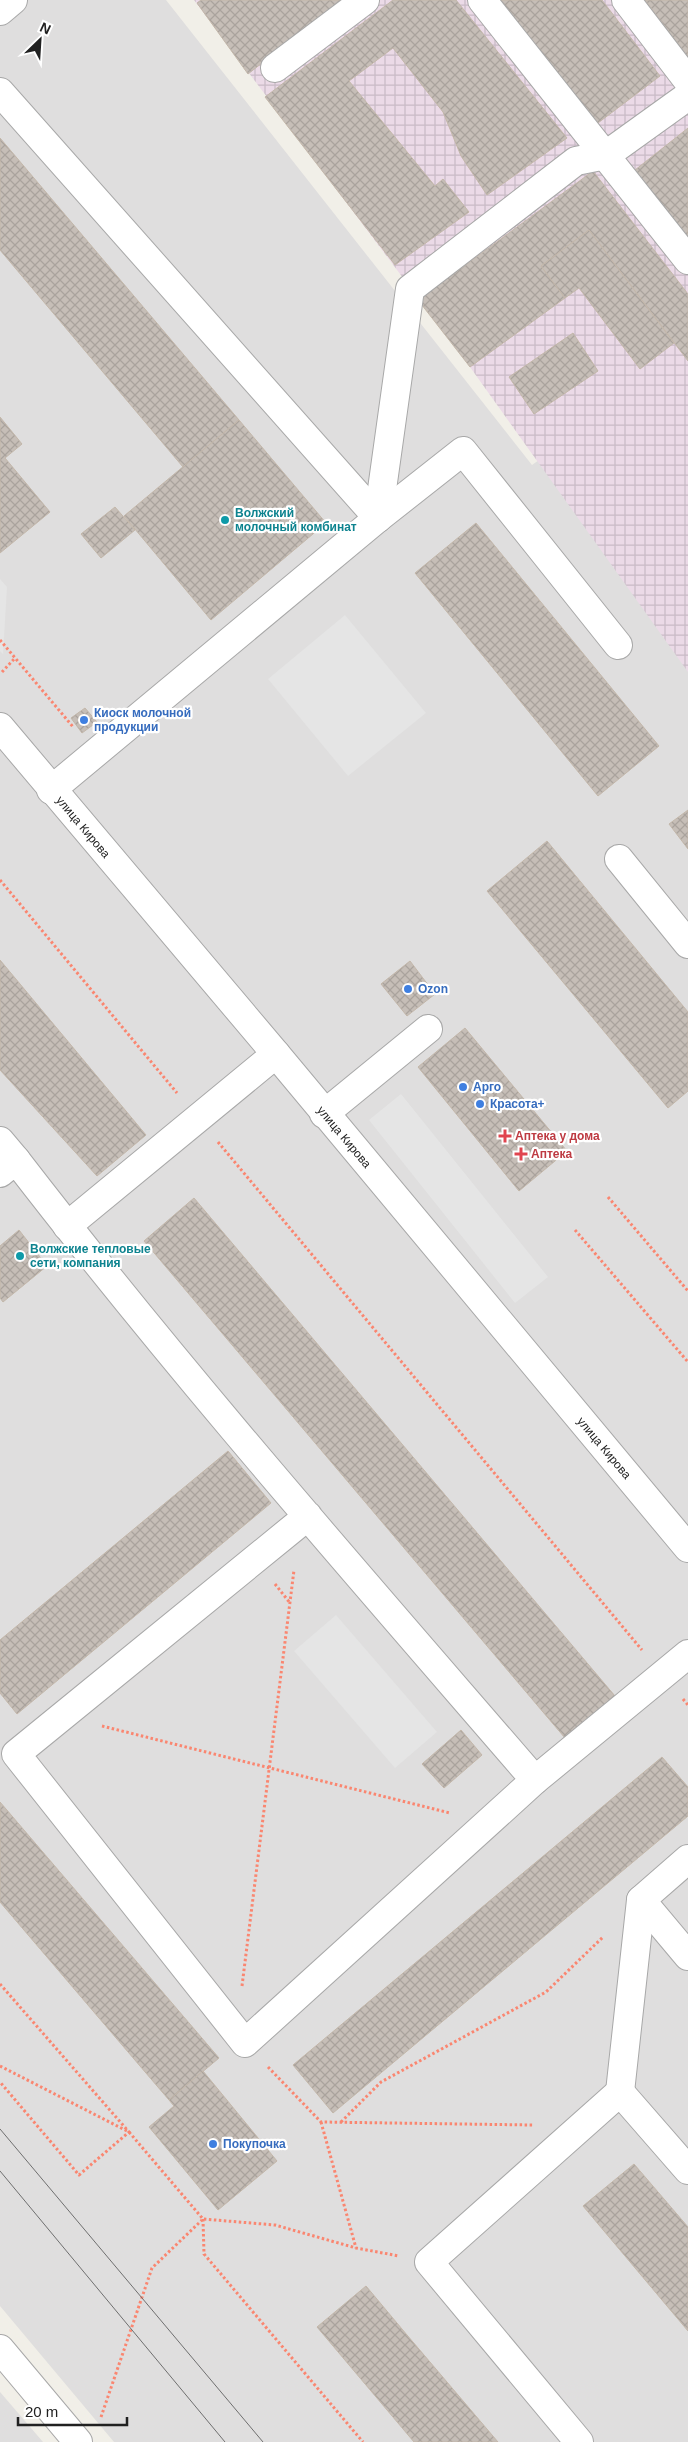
<svg xmlns="http://www.w3.org/2000/svg" width="688" height="2442" font-family="Helvetica,sans-serif">
<style>
.residential{fill:#dfdede}
.industrial{fill:url(#industrial-grid)}
.parking{fill:#e5e5e5}
.building{fill:url(#building-cross-hatch);stroke:#c3b7aa}
.lines{fill:none;stroke-linecap:round;stroke-linejoin:round}
.minor-casing{stroke:#a8a8a8;stroke-width:30}
.path{stroke:#fa8670;stroke-width:3;stroke-dasharray:2.5 2.5;stroke-linecap:butt}
.minor{stroke:#fff;stroke-width:28}
.tram{stroke:#6f6f6f;stroke-width:1}
.culture-dot{fill:#0f9aa8;stroke:#fff;stroke-width:2}
.shop-dot{fill:#3f7fe0;stroke:#fff;stroke-width:2}
.health-dot{fill:#e0444e;stroke:#fff;stroke-width:2}
.labels{text-anchor:middle;stroke-width:4.5;stroke-linejoin:round;paint-order:stroke}
.culture-label{font-size:12px;font-weight:bold;fill:#0d838f;stroke:#fff;text-anchor:start}
.shop-label{font-size:12px;font-weight:bold;fill:#366cbe;stroke:#fff;text-anchor:start}
.street-label{font-size:12px;fill:#212121;stroke:#fff}
.health-label{font-size:12px;font-weight:bold;fill:#be3a42;stroke:#fff;text-anchor:start}
</style>
<defs>
<pattern id="industrial-grid" width="8" height="8" patternUnits="userSpaceOnUse" patternTransform="scale(1.25)"><rect width="8" height="8" fill="#ebdae7"/><path d="M0 4h8M4 0v8" fill="none" stroke="#c9bbc6"/></pattern>
<pattern id="building-cross-hatch" width="8" height="8" patternUnits="userSpaceOnUse" patternTransform="scale(1.25)"><rect width="8" height="8" fill="#c6beb7"/><path d="M0 0l8 8M0 8l8-8" fill="none" stroke="#aaa39d"/></pattern>
</defs>
<rect width="100%" height="100%" fill="#f1efe8"/>
<g class="residential">
<path d="M0,0H166L532,465L676,362L688,378V2442H114L0,2306Z"/>
<path d="M0,2392L43,2442H0Z"/>
</g>
<path class="industrial" d="M194,0H688V672L470,367Z"/>
<g class="parking">
<path d="M0,579L7,587L3,654L0,651Z"/>
<path d="M345,615L426,713L348,776L268,679Z"/>
<path d="M401,1094L548,1277L515,1303L369,1120Z"/>
<path d="M336,1615L437,1732L395,1768L294,1651Z"/>
</g>
<g class="building">
<path d="M201,0H342L248,74L197,3Z"/>
<path d="M393,0H456L567,138L487,195L461,156L443,112L393,48L349,81L435,186L443,179L469,212L395,265L265,97Z"/>
<path d="M495,0H602L660,76L594,126Z"/>
<path d="M645,0H688V57Z"/>
<path d="M688,128V249L630,174Z"/>
<path d="M0,138L239,420L183,467L0,250Z"/>
<path d="M593,171L688,294V361L589,230L541,266L565,298L470,367L418,300Z"/>
<path d="M589,230L674,343L640,369L579,288L565,298L541,266Z"/>
<path d="M573,333L598,371L534,414L509,377Z"/>
<path d="M0,417L22,444L5,458L50,512L0,553Z"/>
<path d="M239,420L326,523L211,620L124,516Z"/>
<path d="M115,507L135,530L101,558L81,534Z"/>
<path d="M476,523L659,746L598,796L415,573Z"/>
<path d="M85,708L97,722L82,733L71,718Z"/>
<path d="M688,810V849L669,824Z"/>
<path d="M547,841L688,1012V1091L668,1108L487,891Z"/>
<path d="M0,960L146,1135L97,1176L0,1070Z"/>
<path d="M410,961L435,994L407,1016L381,984Z"/>
<path d="M465,1028L567,1151L519,1191L418,1067Z"/>
<path d="M194,1198L615,1696L565,1738L144,1241Z"/>
<path d="M19,1230L47,1266L3,1302L0,1298V1246Z"/>
<path d="M228,1451L271,1503L17,1714L0,1693V1640Z"/>
<path d="M461,1730L482,1755L444,1788L422,1764Z"/>
<path d="M662,1757L688,1787V1816L333,2113L293,2065Z"/>
<path d="M0,1802L219,2058L169,2100L0,1902Z"/>
<path d="M203,2071L277,2161L218,2210L149,2127L174,2106L169,2100Z"/>
<path d="M634,2164L688,2227V2331L583,2206Z"/>
<path d="M366,2286L407,2335L498,2442H414L317,2327Z"/>
</g>
<g class="lines">
<defs>
<g id="minor">
<path d="M482,0L688,260"/>
<path d="M626,0L688,81"/>
<path d="M0,11L13,0"/>
<path d="M275,68L365,0"/>
<path d="M0,92L378,518"/>
<path d="M378,518L410,289L576,161L606,155L688,96"/>
<path d="M0,727L276,1054L688,1548"/>
<path d="M51,790L378,518L463,451L618,645"/>
<path d="M619,859L688,944"/>
<path d="M324,1114L428,1029"/>
<path d="M0,1141L16,1160"/>
<path d="M0,1173L16,1160C180,1373 359,1576 535,1780L245,2043L16,1754L308,1516"/>
<path d="M67,1226L276,1054"/>
<path d="M535,1780L688,1654"/>
<path d="M641,1900L688,1956"/>
<path d="M620,2092L641,1900L688,1859"/>
<path d="M0,2349L78,2442"/>
<path d="M579,2442L429,2262L620,2092L688,2170"/>
</g>
</defs>
<use href="#minor" class="minor-casing"/>
<g class="path">
<path d="M0,640L74,728"/>
<path d="M2,672L15,658"/>
<path d="M0,880L177,1093"/>
<path d="M218,1142L642,1650"/>
<path d="M608,1197L688,1291"/>
<path d="M575,1230L688,1362"/>
<path d="M275,1584L290,1603"/>
<path d="M683,1699L688,1705"/>
<path d="M102,1726L450,1813"/>
<path d="M0,1984L129,2132L79,2175L0,2082"/>
<path d="M242,1986L294,1570"/>
<path d="M0,2066L129,2132L203,2219L275,2225L356,2248L399,2256"/>
<path d="M268,2067L321,2122L533,2125"/>
<path d="M321,2122L356,2248"/>
<path d="M341,2122L381,2082L546,1992L603,1937"/>
<path d="M203,2219L204,2254L363,2442"/>
<path d="M101,2417L152,2268L202,2220"/>
</g>
<use href="#minor" class="minor"/>
<g class="tram">
<path d="M0,2129L263,2442"/>
<path d="M0,2171L225,2442"/>
</g>
</g>
<g class="culture-dot">
<circle cx="225" cy="520" r="5"/>
<circle cx="20" cy="1256" r="5"/>
</g>
<g class="shop-dot">
<circle cx="84" cy="720" r="5"/>
<circle cx="408" cy="989" r="5"/>
<circle cx="463" cy="1087" r="5"/>
<circle cx="480" cy="1104" r="5"/>
<circle cx="213" cy="2144" r="5"/>
</g>
<g class="health-dot">
<path d="M502.5 1128.5h5v5h5v5h-5v5h-5v-5h-5v-5h5z"/>
<path d="M518.5 1146.5h5v5h5v5h-5v5h-5v-5h-5v-5h5z"/>
</g>
<g class="labels">
<g class="culture-label">
<text x="235" y="517">Волжский<tspan x="235" dy="14">молочный комбинат</tspan></text>
<text x="30" y="1253">Волжские тепловые<tspan x="30" dy="14">сети, компания</tspan></text>
</g>
<g class="shop-label">
<text x="94" y="717">Киоск молочной<tspan x="94" dy="14">продукции</tspan></text>
<text x="418" y="993">Ozon</text>
<text x="473" y="1091">Арго</text>
<text x="490" y="1108">Красота+</text>
<text x="223" y="2148">Покупочка</text>
</g>
<g class="street-label">
<text transform="translate(83 827) rotate(50)" y="4">улица Кирова</text>
<text transform="translate(344 1137) rotate(50)" y="4">улица Кирова</text>
<text transform="translate(604 1448) rotate(50)" y="4">улица Кирова</text>
</g>
<g class="health-label">
<text x="515" y="1140">Аптека у дома</text>
<text x="531" y="1158">Аптека</text>
</g>
</g>
<g transform="translate(40 40) rotate(25)" stroke="#ffffff" stroke-width="4" paint-order="stroke">
<path d="M0-4L9 19L0 12L-9 19Z" fill="#212121"/>
<text y="-8" font-size="14" font-weight="bold" text-anchor="middle" fill="#212121">N</text>
</g>
<path d="M18 2417v8h109v-8" fill="none" stroke="#212121" stroke-width="2.5"/>
<text x="25" y="2417" font-size="15" fill="#212121" stroke="#ffffff" stroke-width="4" paint-order="stroke">20 m</text>
</svg>
